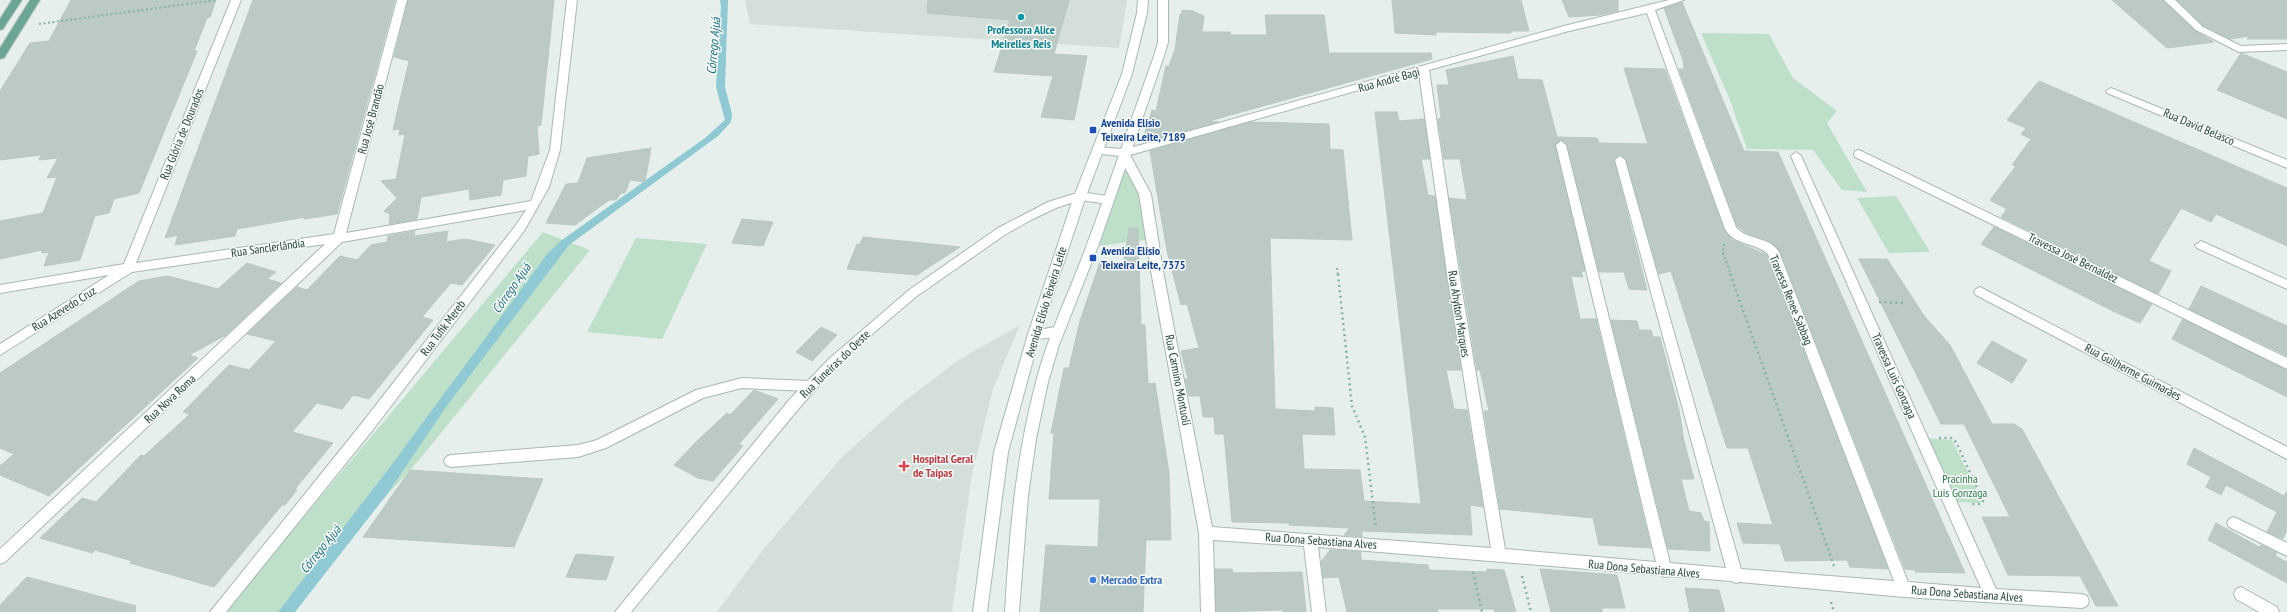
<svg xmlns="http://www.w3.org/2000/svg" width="2287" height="612" font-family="'PT Sans Narrow',sans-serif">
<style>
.built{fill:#d4dfda}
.green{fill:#bfe0c8}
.water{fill:#8ec9d4}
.building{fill:#bbcac4;stroke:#b8c9c2}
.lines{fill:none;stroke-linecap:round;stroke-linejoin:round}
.service-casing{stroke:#a8b8b2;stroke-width:2}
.pedestrian-casing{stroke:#a8b8b2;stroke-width:2}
.minor-casing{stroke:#a8b8b2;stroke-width:2}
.secondary-casing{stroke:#a4bbb3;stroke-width:2}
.primary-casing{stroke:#c2cac8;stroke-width:2}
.path-far1{stroke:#86b3a5;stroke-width:2;stroke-dasharray:2 2.5;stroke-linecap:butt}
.path{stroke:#86b3a5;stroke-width:2.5;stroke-dasharray:2 3.5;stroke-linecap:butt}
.service{fill:#fff;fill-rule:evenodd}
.pedestrian{fill:#fff;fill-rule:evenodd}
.minor{fill:#fff;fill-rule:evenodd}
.secondary{fill:#fff;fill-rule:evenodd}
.primary{fill:#6aa596;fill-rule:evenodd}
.culture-dot{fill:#0f9aa8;stroke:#f7fbf9;stroke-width:1.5}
.transit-dot{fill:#1a4fb4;stroke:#f7fbf9;stroke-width:1.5}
.health-dot{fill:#e0444e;stroke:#f7fbf9;stroke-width:1.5}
.shop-dot{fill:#3f7fe0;stroke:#f7fbf9;stroke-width:1.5}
.labels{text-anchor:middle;stroke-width:3;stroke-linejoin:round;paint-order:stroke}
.culture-label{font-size:12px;font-weight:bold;fill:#0d838f;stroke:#f7fbf9}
.street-label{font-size:12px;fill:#24423a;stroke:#f7fbf9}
.transit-label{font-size:12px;font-weight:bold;fill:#164399;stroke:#f7fbf9;text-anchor:start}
.health-label{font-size:12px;font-weight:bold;fill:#be3a42;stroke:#f7fbf9;text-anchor:start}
.park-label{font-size:12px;fill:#2d7a4b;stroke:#f7fbf9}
.shop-label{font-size:12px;font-weight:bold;fill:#366cbe;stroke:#f7fbf9;text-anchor:start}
.water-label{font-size:13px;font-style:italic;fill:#1c6f80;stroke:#f7fbf9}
</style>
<rect width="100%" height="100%" fill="#e6efeb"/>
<g class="built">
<path d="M745,0H1127L1119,48L750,24Z"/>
<path d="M1020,325L993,389L972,475L952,612H717L762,551L841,458L902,403L960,359Z"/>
</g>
<g class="green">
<path d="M1701,33L1769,34L1793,78L1837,111L1827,123L1867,192L1842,190L1813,150L1747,149L1730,100Z"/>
<path d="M1129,149L1145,194L1153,239L1089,247L1108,186Z"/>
<path d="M1896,196L1930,252L1889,253L1857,198Z"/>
<path d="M543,232L590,250L419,460L280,612H224Z"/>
<path d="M636,238L707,244L662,339L587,332Z"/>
<path d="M1923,438L1952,440L1981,499L1980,503L1952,502Z"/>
</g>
<path class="water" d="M720,0H728L725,87L732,114L731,122L718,136L569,245L446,407L388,493L295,612H278L387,471L548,253L562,240L705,138L725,120L716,87L721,7Z"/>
<g class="building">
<path d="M71,0H216L210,17L207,18L194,51H197L139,193L114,199L109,213L95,216L80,260L44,266L49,252L42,253V250L0,259V221L43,213L57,177L47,178L58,158L39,160L41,155L0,160V91L30,43L49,41Z"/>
<path d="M253,0H395L337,214L304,219L305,217L237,229L235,236L175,245L178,235L165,238Z"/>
<path d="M408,0H554L541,125L537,126L539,154L528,156L526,176L503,180L501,195L470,200L469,189L421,197L417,219L389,224L390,214L384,211L397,198L381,181L396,179L405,134L399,135L400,129L393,130L409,61L394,57Z"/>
<path d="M928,0H1069L1054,54L1087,56L1074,120L1041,117L1053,76L994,72L1010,20L927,13Z"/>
<path d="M1392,0H1521L1529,31H1511V33L1436,32V35L1395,33Z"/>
<path d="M1562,0H1618V11L1600,15L1569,17Z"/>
<path d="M2112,0H2163L2195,31L2214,42L2167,48Z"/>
<path d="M2177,0H2287V39H2247L2249,36L2230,39L2203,25Z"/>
<path d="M1682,2L1744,151L1778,152L1965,573L1915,572V570L1905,569L1780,251L1771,242L1747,233L1737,226L1679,69H1684L1683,60L1664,8Z"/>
<path d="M1182,10L1193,11L1204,16L1202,32H1230L1231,35H1267L1265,15H1324L1329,53H1431L1432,59L1209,121L1218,122L1148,141V138L1144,136L1152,110L1156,111L1166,66H1169L1175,49L1180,14H1182Z"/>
<path d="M2241,53L2287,72V119L2217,90Z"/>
<path d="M1513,56L1518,79L1542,80L1557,137L1597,138L1599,143L1648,144L1624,68L1665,69L1724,230L1733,240L1767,255L1888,569L1850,567L1847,560L1785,561L1780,544L1743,543L1737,523L1773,525L1748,448H1727L1671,271L1659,274L1626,160L1620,154L1614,160L1647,290L1629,289L1624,272H1599L1567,145L1561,140L1555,145L1585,271H1581L1583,277L1571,276L1580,319H1596L1651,548L1599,545L1593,518L1500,509L1484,411H1489L1480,370H1477L1449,198L1467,200L1460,159H1444L1438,119L1441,118L1437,85H1449L1446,70Z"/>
<path d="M2039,81L2287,188V246L2216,214L2211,222L2181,208L2149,261L2171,271L2158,294L2001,217L2007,209L1990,200L2016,166L2012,165L2031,139L2021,134L2026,128L2007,120Z"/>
<path d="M1375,112H1397L1399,121L1424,119L1430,159H1421L1428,195L1435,196L1461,370H1446L1454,409L1467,410L1483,507L1470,505L1472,535L1362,531V537L1344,535L1350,528L1289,525V523L1232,522L1224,434H1215L1214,417H1203L1200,396H1189L1185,379H1188L1181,351L1199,348L1187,304L1181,305L1167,251L1150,151L1250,122L1329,124L1330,149L1343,150L1352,240L1270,238L1275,409L1315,411V407L1333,408L1335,435L1302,434L1304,469L1360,470L1364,501L1421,504Z"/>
<path d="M651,148L645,182L630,180L625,193H621L616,200H609L575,225L546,223L566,184L578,183L587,158Z"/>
<path d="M742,219L773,222L763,246L732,243Z"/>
<path d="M1994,227L2152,304L2140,323L2117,313L1981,244Z"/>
<path d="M1129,228H1138L1141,325H1145L1148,384L1155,383L1169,473L1171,540H1146L1143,612H1040L1046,545L1098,547L1100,499H1049L1054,433H1051L1064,368H1069L1080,321L1100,262L1123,266Z"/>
<path d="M415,231L414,236L448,231L446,242L465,239L495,245L462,285L451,283L422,317L433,320L369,399L353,395L342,409L317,403L292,432L333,443L295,489L297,490L285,505H282L214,587L130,563L132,561L95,550L92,553L40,538L82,498L96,502L141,455L144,456L190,414L183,412L229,365L249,370L276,341L247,334L297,287L307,290L340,256L357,260L371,245L387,242L388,236Z"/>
<path d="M863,237L960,247L917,275L847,269L857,244H860Z"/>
<path d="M1859,259H1887L1925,317L1950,345L1992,424H2014L2022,429L2118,606H2096L2080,576L2008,575L1982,517H2010L1964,424H1941Z"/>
<path d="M247,263L276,272L267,279L281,283L226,335L189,355L198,358L49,496L0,475V466L14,454L0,448V373L139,281L168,276L218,289Z"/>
<path d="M2201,286L2287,326V356L2189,309Z"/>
<path d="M2183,319L2287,370V397L2172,339Z"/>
<path d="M1611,320L1637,321L1639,330H1651L1653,337H1660L1679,410L1684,441L1694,479H1681L1689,511L1701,513L1704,521L1709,522L1710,551L1668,549Z"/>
<path d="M821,327L837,335L812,361L796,352Z"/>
<path d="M1992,341L2027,360L2012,383L1977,363Z"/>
<path d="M754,390L778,399L739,444L743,446L713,481L698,478L674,465L697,441L727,413L730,415Z"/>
<path d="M2194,448L2284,496L2287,491V530L2283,539L2267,532L2277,512L2226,485L2221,495L2206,487L2211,477L2187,464Z"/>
<path d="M410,470L543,479L514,547L363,537Z"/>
<path d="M2216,523L2259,547L2261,545L2277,553L2275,556L2287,562V583L2208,540Z"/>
<path d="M1330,550L1361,552V560L1428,565L1429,570L1487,572V569L1504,570L1516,612H1495L1494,609H1437L1438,612H1347L1339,577L1323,578L1321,562Z"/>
<path d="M576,554L614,557L606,580L566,577Z"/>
<path d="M1215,569H1232L1233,573L1302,572L1306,612H1283V610L1216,612Z"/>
<path d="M1540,569L1617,575L1625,608H1602V612H1551Z"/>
<path d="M27,577L136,606L135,612H0V605Z"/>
<path d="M1685,588L1719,590L1725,612H1690Z"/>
</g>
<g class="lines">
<defs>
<g id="service">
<path d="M1056,327L1060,329L1062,332L1060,335C1052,338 1038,340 1030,337L1028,334L1030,331Z"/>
<path d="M742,378L810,381L814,382L816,386L814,390L810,391L742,388L703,398L606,448L578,457L451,467L446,465L444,461L446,457L451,455L578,445L597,440L696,390Z"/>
</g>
<path id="pedestrian" d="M2199,25L2241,46L2287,44V50L2239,52L2196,30L2194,28Z"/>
<g id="minor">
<path d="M231,0H241L136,263L334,234L397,0H407L346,233L531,201L550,150L567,0H577L560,150L549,187L524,231L372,431L226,612H210L362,423L516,225L526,210L342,242L5,562L0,564V549L325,244L132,272L0,355V344L109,275L0,293V285L124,264Z"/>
<path d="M1669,0H1684L1655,10L1736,227C1747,241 1770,236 1779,252L1908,582L1981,588L1791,156L1796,152L1801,156L1996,589L2082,594L2087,596L2089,601L2087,606L2082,608L1904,597L1740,582L1736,583L1731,581L1669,576L1665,577L1660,575L1318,547L1326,612H1312L1304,546L1213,540L1215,612H1201L1199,533L1151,271L1139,194L1119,156L1094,153L1093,150L1094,147L1123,149L1137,146L1564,26ZM1647,13L1725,229C1735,246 1755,242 1768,254L1894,581L1741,569L1625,160L1620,156L1615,160L1726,568L1670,563L1566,145L1561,141L1556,145L1656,562L1505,549L1459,273L1429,70L1569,31ZM1419,73L1447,273L1491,548L1212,527L1163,271L1151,194L1130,155Z"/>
<path d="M2164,0H2175L2202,26V30H2196Z"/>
<path d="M2111,88L2287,160V168L2107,93L2106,91Z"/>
<path d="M1859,150L2287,358V369L1855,157L1854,154L1855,151Z"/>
<path d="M1080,192L1108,196L1114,200L1108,204L1080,200L1056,208L1031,220L1006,234L917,296L885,323L838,364L800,407L631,612H615L790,399L830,358L909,290L998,228L1048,202Z"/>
<path d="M2201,241L2287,280V289L2197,248L2195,245Z"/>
<path d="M1980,287L2287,447V459L1976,295L1974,292L1976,289Z"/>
<path d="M2234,517L2287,543V556L2229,527L2227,523L2229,519Z"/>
<path d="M2241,587L2277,607L2279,612H2259L2236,599L2234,594L2236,589Z"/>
</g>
<g id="secondary">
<path d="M1138,0H1148L1147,13L1132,74L1086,196L1040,334L1008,452L987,612H973L994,452L1028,334L1074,196L1122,74L1137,13Z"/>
<path d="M1158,0H1168V42L1164,56L1100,241L1059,345L1048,382L1036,439L1028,496L1019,612H1005C1009,535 1016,457 1036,382C1047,338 1067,297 1083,255C1108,189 1130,122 1154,56L1158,42Z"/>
</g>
<g id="primary">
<path d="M12,0H22L3,29L0,30V19Z"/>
<path d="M30,0H40L4,58L0,59V48Z"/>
</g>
</defs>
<use href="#service" class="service-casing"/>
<use href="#pedestrian" class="pedestrian-casing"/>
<use href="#minor" class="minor-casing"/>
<use href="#secondary" class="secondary-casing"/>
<use href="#primary" class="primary-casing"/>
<g class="path-far1">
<path d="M39,24L217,0"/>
<path d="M1724,244L1723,253L1731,275"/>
<path d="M1337,268L1338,275"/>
</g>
<g class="path">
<path d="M1338,274L1352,406L1365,437L1376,528"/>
<path d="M1730,274L1834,566"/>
<path d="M1879,302L1903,303"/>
<path d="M1939,438H1951L1956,442L1983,501L1981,504H1970"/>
<path d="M1473,572L1482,612"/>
<path d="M1522,576L1531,612"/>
<path d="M1831,602L1834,612"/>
</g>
<use href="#service" class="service"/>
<use href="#pedestrian" class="pedestrian"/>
<use href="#minor" class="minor"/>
<use href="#secondary" class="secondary"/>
<use href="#primary" class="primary"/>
</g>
<circle class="culture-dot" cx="1021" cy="17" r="4"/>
<g class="transit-dot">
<rect x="1089" y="126" width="8" height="8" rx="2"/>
<rect x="1089" y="254" width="8" height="8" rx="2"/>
</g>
<path class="health-dot" d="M902 460h4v4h4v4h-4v4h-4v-4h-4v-4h4z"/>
<circle class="shop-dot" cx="1093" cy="580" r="4"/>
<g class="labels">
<g class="culture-label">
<text x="1021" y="34">Professora Alice<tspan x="1021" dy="14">Meirelles Reis</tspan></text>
</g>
<g class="street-label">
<text transform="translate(1389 80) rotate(-16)" y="4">Rua André Bagi</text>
<text transform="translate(371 119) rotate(-75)" y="4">Rua José Brandão</text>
<text transform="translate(2199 127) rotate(23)" y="4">Rua David Belasco</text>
<text transform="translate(182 134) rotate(-68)" y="4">Rua Glória de Dourados</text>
<text transform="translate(268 248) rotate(-8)" y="4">Rua Sanclerlândia</text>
<text transform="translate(2073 258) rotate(26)" y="4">Travessa José Bernaldez</text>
<text transform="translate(1791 300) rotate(68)" y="4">Travessa Renee Sabbag</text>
<text transform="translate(1046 302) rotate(-73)" y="4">Avenida Elísio Teixeira Leite</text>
<text transform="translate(64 309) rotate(-32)" y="4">Rua Azevedo Cruz</text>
<text transform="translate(1459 314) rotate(81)" y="4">Rua Ahylton Marques</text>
<text transform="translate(443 328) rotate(-53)" y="4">Rua Tufik Mereb</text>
<text transform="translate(835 364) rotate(-44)" y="4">Rua Tuneiras do Oeste</text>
<text transform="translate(2133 372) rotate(28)" y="4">Rua Guilherme Guimarães</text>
<text transform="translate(1894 376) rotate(66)" y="4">Travessa Luis Gonzaga</text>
<text transform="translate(1178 380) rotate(79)" y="4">Rua Carmino Montuoli</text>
<text transform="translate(170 399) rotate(-43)" y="4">Rua Nova Roma</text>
<text transform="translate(1321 541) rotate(4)" y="4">Rua Dona Sebastiana Alves</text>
<text transform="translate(1644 569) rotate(5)" y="4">Rua Dona Sebastiana Alves</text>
<text transform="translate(1967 594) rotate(4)" y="4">Rua Dona Sebastiana Alves</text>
</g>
<g class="transit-label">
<text x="1101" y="127">Avenida Elísio<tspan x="1101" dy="14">Teixeira Leite, 7189</tspan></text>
<text x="1101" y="255">Avenida Elísio<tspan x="1101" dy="14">Teixeira Leite, 7375</tspan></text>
</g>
<g class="health-label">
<text x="913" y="463">Hospital Geral<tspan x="913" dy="14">de Taipas</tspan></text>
</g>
<g class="park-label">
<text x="1960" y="483">Pracinha<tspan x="1960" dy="14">Luis Gonzaga</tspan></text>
</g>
<g class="shop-label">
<text x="1101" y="584">Mercado Extra</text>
</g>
<g class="water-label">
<text transform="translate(713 46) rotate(-85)" y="5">Córrego Ajuá</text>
<text transform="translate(511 288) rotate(-55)" y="5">Córrego Ajuá</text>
<text transform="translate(320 549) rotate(-51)" y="5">Córrego Ajuá</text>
</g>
</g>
</svg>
